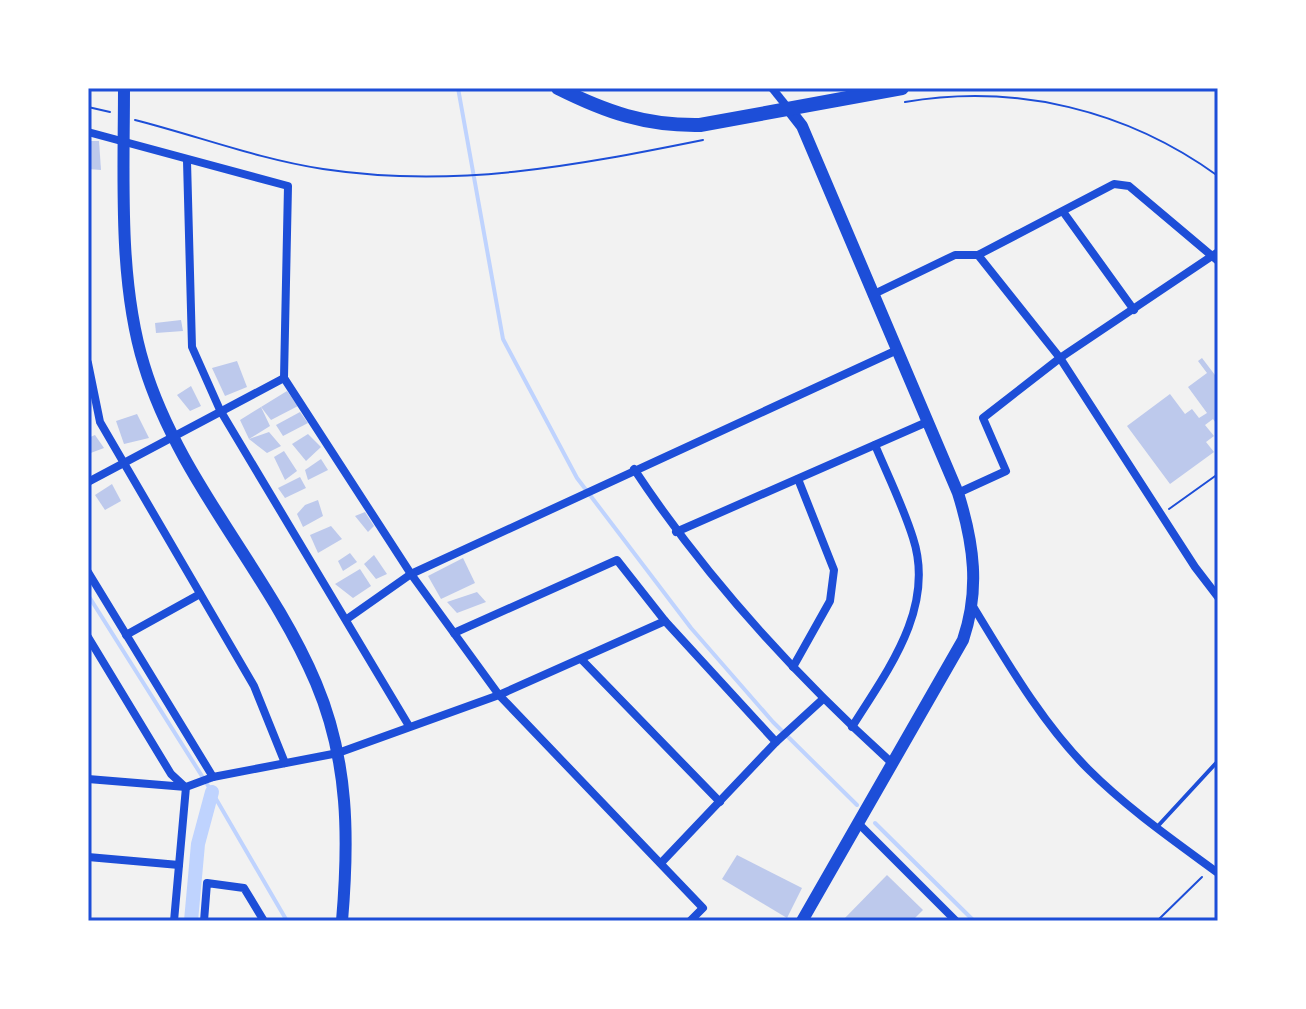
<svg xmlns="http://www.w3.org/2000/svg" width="1306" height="1009" font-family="Montserrat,sans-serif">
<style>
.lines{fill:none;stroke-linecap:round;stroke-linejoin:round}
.stream{stroke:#bfd3fe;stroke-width:4}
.canal{stroke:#bfd3fe;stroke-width:14}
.building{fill:#bdc9ec}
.path{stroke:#1d4ed8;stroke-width:2}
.service{stroke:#1d4ed8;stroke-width:4}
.minor{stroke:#1d4ed8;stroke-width:8}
.secondary{stroke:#1d4ed8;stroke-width:12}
.trunk{stroke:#1d4ed8;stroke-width:14}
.neatline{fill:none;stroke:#1d4ed8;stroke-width:3}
</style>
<rect width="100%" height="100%" fill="#f2f2f2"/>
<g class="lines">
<g class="stream">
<path d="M458,88L503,339L577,478L691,628L773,722L857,805"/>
<path d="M88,595L212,792L287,921"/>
<path d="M875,823L974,921"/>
</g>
<path class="canal" d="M191,921L198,844L212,792"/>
</g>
<g class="building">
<path d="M88,141H99L101,170L88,169Z"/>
<path d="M181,320L183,331L156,333L155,323Z"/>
<path d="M1202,358L1218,379V426L1213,419L1205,425L1214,436L1206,442L1214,452L1170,484L1127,426L1170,394L1185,414L1192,409L1199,418L1207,413L1188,387L1207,373L1198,361Z"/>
<path d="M237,361L247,387L225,396L212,368Z"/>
<path d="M191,386L201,406L190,411L177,395Z"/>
<path d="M287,391L298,406L271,420L261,407Z"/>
<path d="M261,407L270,426L249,439L269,432L281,446L267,453L249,439L240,420Z"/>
<path d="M300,412L308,423L283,436L276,425Z"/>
<path d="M137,414L149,438L124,444L116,421Z"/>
<path d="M308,434L321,447L306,461L292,444Z"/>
<path d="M95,435L104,448L88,454V438Z"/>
<path d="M284,451L297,471L285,480L274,457Z"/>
<path d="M321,459L328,470L308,480L305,470Z"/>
<path d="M300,477L306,488L285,498L278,488Z"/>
<path d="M112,484L121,501L105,510L95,495Z"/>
<path d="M318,500L323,516L303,527L297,514L305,505Z"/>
<path d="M365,512L374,526L368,532L355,516Z"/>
<path d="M331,526L342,539L318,553L310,535Z"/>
<path d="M350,553L357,562L343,571L338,561Z"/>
<path d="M374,555L387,574L376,579L364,564Z"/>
<path d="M463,558L475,583L441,599L428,576Z"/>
<path d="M360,569L371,586L353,598L335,584Z"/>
<path d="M477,592L486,602L457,613L447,602Z"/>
<path d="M737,855L802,888L787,918L722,879Z"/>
<path d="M887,875L923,910L912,921H842Z"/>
</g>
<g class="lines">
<g class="path">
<path d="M905,102C1016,83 1127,110 1218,176"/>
<path d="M88,107L110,112"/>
<path d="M135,120C198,136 258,159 323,169C455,189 574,166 703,140"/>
<path d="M1169,509L1218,474"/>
<path d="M1157,921L1202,877"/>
</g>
<path class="service" d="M1157,827L1218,761"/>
<g class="minor">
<path d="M772,88L788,108"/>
<path d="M88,132L288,186L284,378L411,574L499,695L703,908L690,921"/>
<path d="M187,161L192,347L220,410L409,726"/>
<path d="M1064,213L1134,310"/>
<path d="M978,255L1060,358L1195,567L1218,597"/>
<path d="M872,295L955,255H978L1114,184L1129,186L1218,261"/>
<path d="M88,363L100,422L254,686L285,763"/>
<path d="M634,469C706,578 796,676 893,764"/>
<path d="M88,482L284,378"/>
<path d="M958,493L1006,471L983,418L1060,358L1218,252"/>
<path d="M676,532L927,422"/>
<path d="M88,572L213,777"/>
<path d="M974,608C1007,662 1042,723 1088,769C1127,808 1173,840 1218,873"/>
<path d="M347,619L411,574L895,351"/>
<path d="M454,633L617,560L665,621L776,742"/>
<path d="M126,635L200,594"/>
<path d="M88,637L171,774L185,787"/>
<path d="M582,660L720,802"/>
<path d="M793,667L830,601L834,570L798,479"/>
<path d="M852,727C887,671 936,608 913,538C903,506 888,476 875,445"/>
<path d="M88,779L186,787L213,777L338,753L499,695L665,621"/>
<path d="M859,824L956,921"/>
<path d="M88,857L179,865"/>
<path d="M661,863L776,742L823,699"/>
<path d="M174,921L186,787"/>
<path d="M204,921L207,883L244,888L264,921"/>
</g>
<g class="secondary">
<path d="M124,88C124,176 118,281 144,365C179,481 269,572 316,683C349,761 349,839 342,921"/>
<path d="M788,108L802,126L958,493C974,544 980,590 963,640L802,921"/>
</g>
<path class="trunk" d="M558,88C606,112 646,126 700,125L902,88"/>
</g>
<rect width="1306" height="1009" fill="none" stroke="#ffffff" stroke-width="180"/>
<rect x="90" y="90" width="1126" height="829" class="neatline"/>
</svg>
